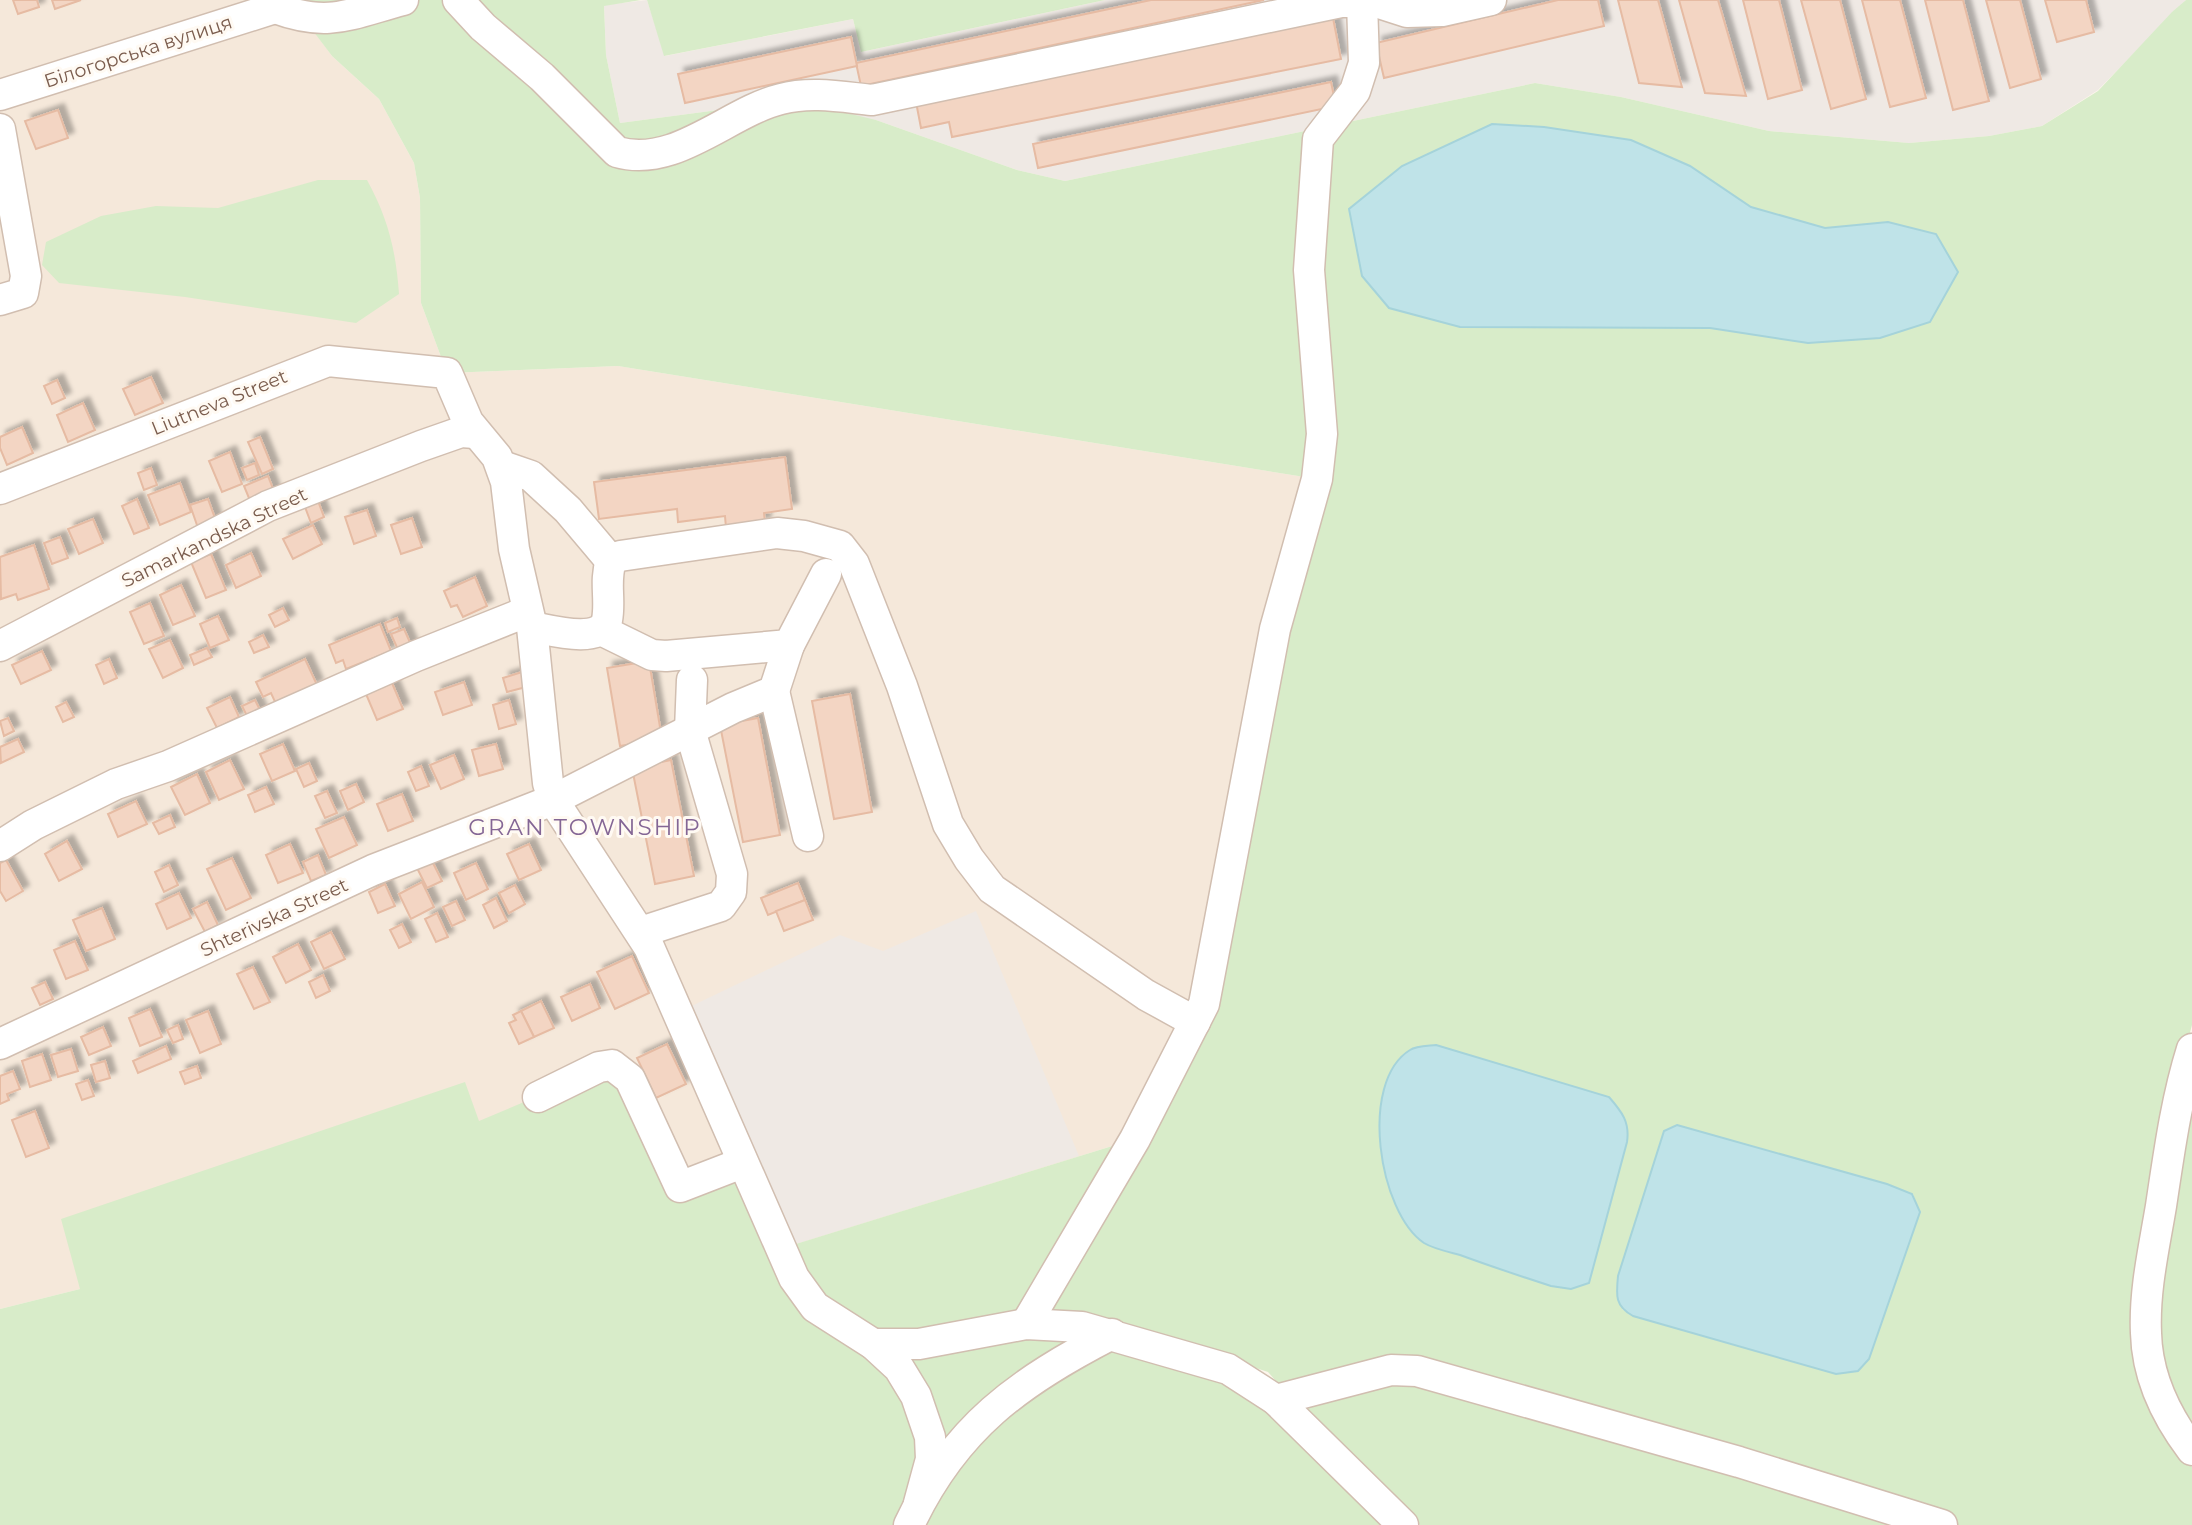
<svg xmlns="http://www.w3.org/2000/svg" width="2192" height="1525" font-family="Montserrat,sans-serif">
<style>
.residential{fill:#f5e8da}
.industrial{fill:#efe9e4}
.green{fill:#d8ecc9;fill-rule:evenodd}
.water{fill:#bfe3e8;stroke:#a5d3da;stroke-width:2}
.building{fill:#f3d5c3;stroke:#e6bba3;stroke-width:2;filter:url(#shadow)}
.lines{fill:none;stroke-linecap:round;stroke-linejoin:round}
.minor-casing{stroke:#d1beb0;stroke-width:33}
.minor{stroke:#fff;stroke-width:30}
.labels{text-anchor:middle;stroke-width:6;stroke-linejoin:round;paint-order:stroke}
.street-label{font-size:19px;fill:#7a5c4d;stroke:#fffaf3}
.quarter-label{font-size:23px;letter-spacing:2px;fill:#846695;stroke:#fffaf3}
</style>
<defs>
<filter id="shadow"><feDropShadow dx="6" dy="-6" stdDeviation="2" flood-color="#0004"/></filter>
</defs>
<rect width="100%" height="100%" fill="#fdf6ec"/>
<path class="residential" d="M0,0H273L304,18L332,56L379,99L414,163L420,198L421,303L447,373L618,366L1317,479L1204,1004L1135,1139L783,1248L80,1289L0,1309Z"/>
<g class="industrial">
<path d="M647,0L665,56L853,19L861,52L1105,0H2186L2098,90L2042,126L1989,136L1909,143L1769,131L1621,97L1535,83L1065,181L1017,170L876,120L741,107L620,123L606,55L604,5Z"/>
<path d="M976,911L1079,1156L783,1248L677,1013L840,935L883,951Z"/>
</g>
<g class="green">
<path d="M273,0H641L604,6L606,55L620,123L741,107L826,108L876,120L1017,170L1065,181L1535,83L1621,97L1769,131L1909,143L1989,136L2042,126L2098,91L2172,12L2186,0H2192V1025L2175,1087L2144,1275L2169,1437L2192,1467V1525H1420L1334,1447L1268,1372L1180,1343L1228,1369L1403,1525H0V1309L80,1289L61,1219L465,1082L479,1121L612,1065L680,1187L742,1163L783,1248L1135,1139L1195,1022L1317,479L618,366L447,373L421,303L420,198L414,163L379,99L332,56L304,19ZM1690,166L1751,207L1825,228L1888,222L1840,341L1808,343L1710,328L1460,327ZM1436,1045L1609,1097C1622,1112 1630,1122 1627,1142L1589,1283L1571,1289L1551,1286C1520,1276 1490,1266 1460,1255C1449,1252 1434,1249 1424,1243C1380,1213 1359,1081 1410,1050C1417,1046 1428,1046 1436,1045ZM1913,1194L1919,1212L1869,1359L1836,1374L1633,1316L1622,1309Z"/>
<path d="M647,0H1105L861,52L853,19L664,56Z"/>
<path d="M318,180H367C388,218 396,251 399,294L356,323L185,297L59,283L42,265L46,242L101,216L156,206L218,208Z"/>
<path d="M2192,1049V1450L2168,1414L2149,1275Z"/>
</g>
<g class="water">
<path d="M1492,124L1544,127L1631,140L1690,166L1751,207L1825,228L1888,222L1936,234L1958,272L1930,322L1880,338L1808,343L1710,328L1460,327L1389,308L1362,276L1349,209L1402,166Z"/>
<path d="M1436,1045L1609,1097C1622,1112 1630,1122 1627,1142L1589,1283L1571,1289L1551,1286C1520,1276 1490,1266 1460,1255C1449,1252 1434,1249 1424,1243C1379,1213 1358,1082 1410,1050C1416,1046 1428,1046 1436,1045Z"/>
<path d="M1677,1125L1887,1184L1912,1194L1920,1212L1869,1359L1858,1371L1836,1374L1633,1316C1615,1306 1616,1296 1618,1276L1664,1131Z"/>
</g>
<g class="building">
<path d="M13,0H37L39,7L18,14Z"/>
<path d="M52,0H81L55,9Z"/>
<path d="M1151,0H1264L861,86L856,63Z"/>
<path d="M1558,0H1598L1604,26L1384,78L1376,43Z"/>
<path d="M1618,0H1658L1682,87L1639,83Z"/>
<path d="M1679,0H1718L1746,96L1705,93Z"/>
<path d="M1743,0H1779L1802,90L1768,99Z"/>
<path d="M1801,0H1840L1866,99L1831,109Z"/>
<path d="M1862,0H1900L1926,98L1890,107Z"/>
<path d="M1925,0H1963L1989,101L1953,110Z"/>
<path d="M1986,0H2020L2041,79L2010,88Z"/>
<path d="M2045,0H2086L2094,32L2057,42Z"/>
<path d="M1333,18L1341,59L952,137L949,122L921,128L916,102Z"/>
<path d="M851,37L857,66L685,103L678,74Z"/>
<path d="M1331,82L1336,106L1038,168L1033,144Z"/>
<path d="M58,110L68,138L36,149L25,121Z"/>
<path d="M151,377L163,403L135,415L123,389Z"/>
<path d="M57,380L65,398L52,404L44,386Z"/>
<path d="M83,403L95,430L68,442L57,415Z"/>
<path d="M22,427L33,453L7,465L0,448V437Z"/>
<path d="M260,437L273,469L262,474L248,442Z"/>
<path d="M230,452L242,484L222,492L209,461Z"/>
<path d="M785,457L792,509L764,513L765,523L726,528L725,516L678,522L677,509L599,519L594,482Z"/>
<path d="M255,463L259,475L247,480L242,468Z"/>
<path d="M151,468L157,485L144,490L138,473Z"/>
<path d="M268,476L275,494L251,503L244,486Z"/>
<path d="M180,483L191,512L160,525L148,495Z"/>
<path d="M137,499L149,528L134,534L122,506Z"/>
<path d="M208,499L216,521L198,528L190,505Z"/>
<path d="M318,501L324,517L311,523L305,507Z"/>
<path d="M367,510L376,536L354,544L345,517Z"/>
<path d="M412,518L422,547L401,554L391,525Z"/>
<path d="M93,519L103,543L79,554L68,529Z"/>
<path d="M313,525L322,544L293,559L283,539Z"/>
<path d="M60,537L68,558L52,564L44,543Z"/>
<path d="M34,545L49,589L18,600L16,594L1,599L0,557Z"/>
<path d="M251,553L261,576L236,588L226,565Z"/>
<path d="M211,554L226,590L206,598L191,562Z"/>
<path d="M475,577L487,606L463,617L457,605L451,607L444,591Z"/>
<path d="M181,585L195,616L173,625L160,595Z"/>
<path d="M150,603L164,636L144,644L130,612Z"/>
<path d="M283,608L289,620L275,627L269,615Z"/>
<path d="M218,616L229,640L210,648L200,624Z"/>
<path d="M397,618L400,627L388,632L385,623Z"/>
<path d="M380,624L391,651L346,669L343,660L336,663L329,645Z"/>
<path d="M404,629L412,647L399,652L391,634Z"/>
<path d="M263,635L269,647L254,653L249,642Z"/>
<path d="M170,640L183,668L163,678L149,649Z"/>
<path d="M207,648L212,657L194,665L190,655Z"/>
<path d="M42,651L51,670L21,684L12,665Z"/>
<path d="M109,659L117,678L104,684L96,665Z"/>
<path d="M305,659L317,685L276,704L271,693L263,697L256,682Z"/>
<path d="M649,661L662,739L620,746L607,668Z"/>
<path d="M522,672L526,687L507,692L503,678Z"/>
<path d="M464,682L472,705L443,715L435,692Z"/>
<path d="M392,683L403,709L377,720L366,694Z"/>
<path d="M850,694L872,812L834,819L812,701Z"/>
<path d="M230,697L239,717L217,728L207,708Z"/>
<path d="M255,700L264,718L251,724L242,706Z"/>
<path d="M509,700L516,724L499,729L493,705Z"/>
<path d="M66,702L74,717L63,722L56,707Z"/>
<path d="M8,718L14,731L4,736L0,721Z"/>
<path d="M758,718L780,835L743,842L720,725Z"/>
<path d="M18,739L24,752L1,763L0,747Z"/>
<path d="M283,744L295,771L272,781L260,754Z"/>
<path d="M496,744L503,769L479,776L472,750Z"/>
<path d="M454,755L464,779L441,789L430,765Z"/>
<path d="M230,760L244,789L219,800L206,772Z"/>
<path d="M671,760L694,876L655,884L632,768Z"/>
<path d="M309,763L317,781L304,787L296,769Z"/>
<path d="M421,766L429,786L416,791L408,772Z"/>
<path d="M197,774L210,803L185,815L171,787Z"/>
<path d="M356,784L364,802L348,810L340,791Z"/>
<path d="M266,787L274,804L255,812L248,795Z"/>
<path d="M327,791L337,813L325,818L315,796Z"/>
<path d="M402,794L413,821L388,831L377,804Z"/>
<path d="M136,801L147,824L118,837L108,814Z"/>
<path d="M170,815L175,827L159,834L153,823Z"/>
<path d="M344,817L357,845L329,858L316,829Z"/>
<path d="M67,841L82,869L59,881L45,854Z"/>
<path d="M290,844L303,873L278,883L266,855Z"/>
<path d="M529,844L541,870L519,880L507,854Z"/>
<path d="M318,855L326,875L311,881L303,862Z"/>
<path d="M232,858L251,898L226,910L207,869Z"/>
<path d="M6,860L23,891L6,901L0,891V863Z"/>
<path d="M432,861L442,881L427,888L417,868Z"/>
<path d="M476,863L488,889L466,900L454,873Z"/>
<path d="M169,865L178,885L164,892L155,872Z"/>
<path d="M422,882L434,907L411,919L399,894Z"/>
<path d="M798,883L805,900L768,915L761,898Z"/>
<path d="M385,884L395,906L378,913L369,892Z"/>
<path d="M515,885L525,904L509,913L499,893Z"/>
<path d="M179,893L191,918L167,929L156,904Z"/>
<path d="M496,898L507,921L494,928L483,905Z"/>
<path d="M805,900L813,920L784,931L776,911Z"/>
<path d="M456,901L465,920L452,926L443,907Z"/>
<path d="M207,902L218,925L205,932L193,909Z"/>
<path d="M102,908L115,939L86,951L73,920Z"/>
<path d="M437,913L448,937L436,942L425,919Z"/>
<path d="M402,924L411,942L399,948L390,930Z"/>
<path d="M331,932L345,959L324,969L311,942Z"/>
<path d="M75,941L88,970L66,979L54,950Z"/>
<path d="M298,944L311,970L286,983L273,957Z"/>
<path d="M632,956L649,993L615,1009L597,972Z"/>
<path d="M253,967L270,1002L254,1009L237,974Z"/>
<path d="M323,975L330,991L316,998L309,982Z"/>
<path d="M45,982L53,999L40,1005L32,988Z"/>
<path d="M590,984L600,1008L572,1021L561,997Z"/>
<path d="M541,1001L554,1028L534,1037L521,1011Z"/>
<path d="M150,1009L162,1037L140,1046L129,1018Z"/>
<path d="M208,1011L221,1044L200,1053L186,1020Z"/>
<path d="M521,1011L534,1037L519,1044L509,1023L516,1020L513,1015Z"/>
<path d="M178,1025L183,1039L173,1043L167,1030Z"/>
<path d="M103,1027L111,1046L89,1055L81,1037Z"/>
<path d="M667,1044L686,1084L656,1098L637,1058Z"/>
<path d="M166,1046L171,1059L138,1073L133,1061Z"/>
<path d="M71,1049L78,1071L58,1077L51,1055Z"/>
<path d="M42,1054L51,1080L30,1087L22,1061Z"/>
<path d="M105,1061L110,1078L96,1082L91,1065Z"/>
<path d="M197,1066L201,1078L185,1084L180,1072Z"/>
<path d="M13,1071L20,1089L7,1094L9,1100L0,1104V1076Z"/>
<path d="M88,1080L94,1096L82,1100L76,1084Z"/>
<path d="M35,1111L49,1148L26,1157L12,1120Z"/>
</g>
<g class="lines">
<defs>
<g id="minor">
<path d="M458,0L483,27L542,77L617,152C675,169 728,112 781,99C811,91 842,97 872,100L1341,2H1376L1407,12L1442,11L1491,0"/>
<path d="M275,8C329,28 350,14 403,0"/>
<path d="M0,95L275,8"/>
<path d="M0,129L26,276L23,293L0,300"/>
<path d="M502,466L531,476L568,510L611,561"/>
<path d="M0,489L328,361L447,373L468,422L497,457L506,482L514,549L532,627L548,783L553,800L649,947L794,1278L815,1307L873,1344L899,1368L916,1396L930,1437L931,1459L919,1503"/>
<path d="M532,627C550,630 601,645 607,620C611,600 604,581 611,561L620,556L777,533L804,536L840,546L854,564L902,686L948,824L969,859L992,889L1146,995L1195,1022"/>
<path d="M601,630L652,655L666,656L789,645L826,574"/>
<path d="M0,646L268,506L421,446L461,432L475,433"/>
<path d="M774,691L808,836"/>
<path d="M0,846L33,825L116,784L168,766L416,656L526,612"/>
<path d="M641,932L721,906L731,892L732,874L690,730L692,680"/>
<path d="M0,1044L373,870L553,800L733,708L774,691L789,645"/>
<path d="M2192,1049C2176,1100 2169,1153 2161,1206C2154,1248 2144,1291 2146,1333C2147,1376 2167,1417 2192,1450"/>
<path d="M538,1097L599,1067L612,1065L630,1079L680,1187L742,1163"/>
<path d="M1026,1324L1135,1139L1204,1004L1275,629L1317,479L1322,434L1309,270L1318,139L1355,91L1364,63L1362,2"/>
<path d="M873,1344H919L1026,1324L1082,1327L1228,1369L1276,1400L1403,1525"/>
<path d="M1276,1400L1391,1370L1417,1371L1739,1462L1942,1525"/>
<path d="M909,1525C955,1427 1019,1382 1112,1334"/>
</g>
</defs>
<use href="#minor" class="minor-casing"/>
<use href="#minor" class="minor"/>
</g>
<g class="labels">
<g class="street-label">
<text transform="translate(138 51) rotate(-18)" y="7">Білогорська вулиця</text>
<text transform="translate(219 402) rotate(-22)" y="7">Liutneva Street</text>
<text transform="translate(214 537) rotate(-26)" y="7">Samarkandska Street</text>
<text transform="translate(274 917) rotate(-25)" y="7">Shterivska Street</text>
</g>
<g class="quarter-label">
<text x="585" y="835">GRAN TOWNSHIP</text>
</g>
</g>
</svg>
